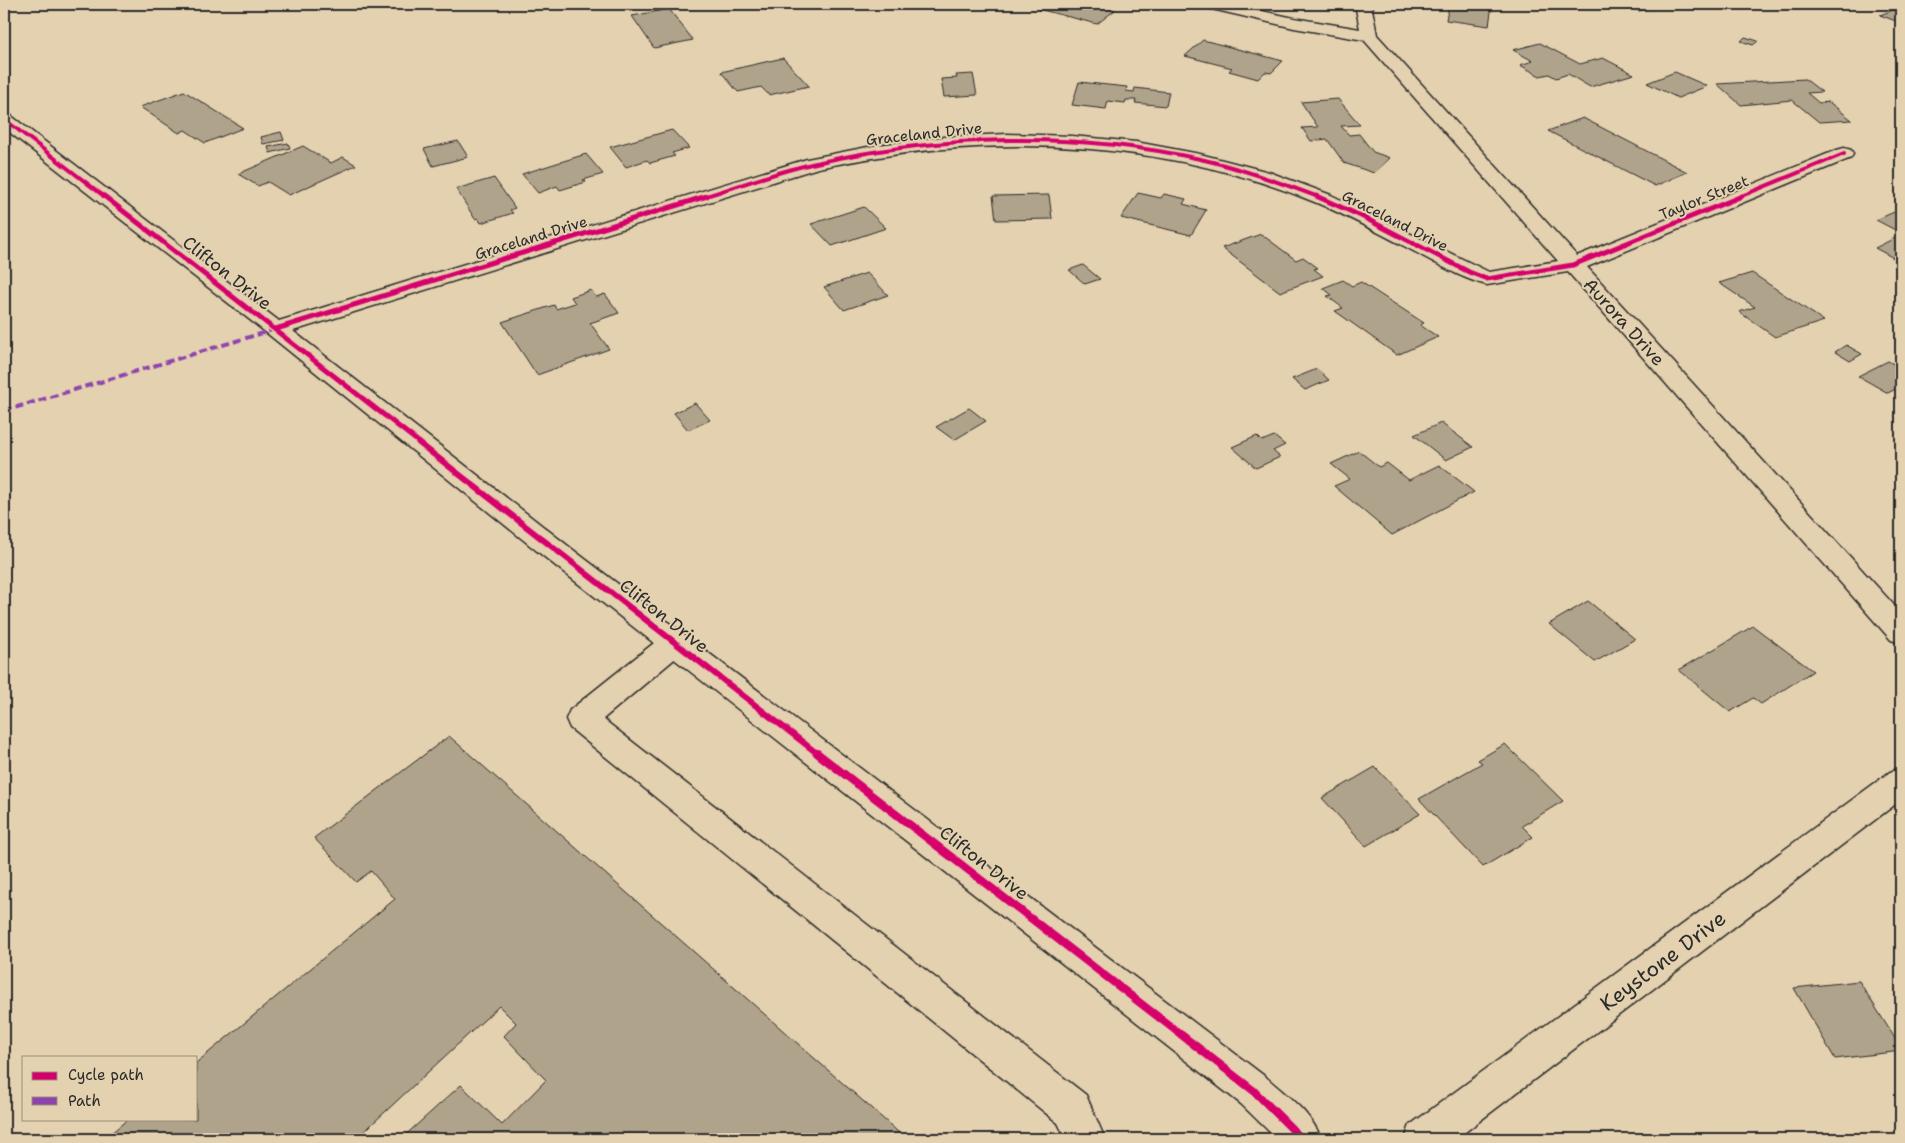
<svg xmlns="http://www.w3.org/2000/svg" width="1905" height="1143" font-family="'Shantell Sans',sans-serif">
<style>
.building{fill:#b0a38b;stroke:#2b2b2b}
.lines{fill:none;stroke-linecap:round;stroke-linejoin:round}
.lane-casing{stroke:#2b2b2b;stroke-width:3}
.street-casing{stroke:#2b2b2b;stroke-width:3}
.lane{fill:#e4d1af;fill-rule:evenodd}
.street{fill:#e4d1af;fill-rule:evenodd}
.quiet{stroke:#8e44ad;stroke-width:4;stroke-dasharray:8 4;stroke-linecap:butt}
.cycleway-far3-casing{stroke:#e4d1af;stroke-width:5.5}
.cycleway-far2-casing{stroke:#e4d1af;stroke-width:8}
.cycleway-far1-casing{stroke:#e4d1af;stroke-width:9}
.cycleway-casing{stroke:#e4d1af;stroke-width:11}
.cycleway-far3{stroke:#d6006c;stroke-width:4}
.cycleway-far2{stroke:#d6006c;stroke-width:5}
.cycleway-far1{stroke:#d6006c;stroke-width:6}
.cycleway{stroke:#d6006c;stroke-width:8}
.labels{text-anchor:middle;stroke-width:4;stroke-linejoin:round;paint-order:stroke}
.far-street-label{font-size:15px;fill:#2b2b2b;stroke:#e4d1af}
.street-label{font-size:18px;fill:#2b2b2b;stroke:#e4d1af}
.near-street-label{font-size:21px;fill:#2b2b2b;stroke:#e4d1af}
</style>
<rect width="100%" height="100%" fill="#e4d1af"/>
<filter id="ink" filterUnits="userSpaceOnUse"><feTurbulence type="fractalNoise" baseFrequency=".02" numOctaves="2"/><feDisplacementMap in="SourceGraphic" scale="10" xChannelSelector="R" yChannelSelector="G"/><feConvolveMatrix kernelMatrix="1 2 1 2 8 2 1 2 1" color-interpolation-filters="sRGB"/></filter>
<g filter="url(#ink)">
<g class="building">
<path d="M656,4H668L671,7L655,11L649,5Z"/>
<path d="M1045,4H1089L1115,10L1097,24L1038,9Z"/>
<path d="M1449,4H1492L1489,26L1446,20Z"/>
<path d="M1627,4H1659L1639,11L1624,5Z"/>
<path d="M669,9L693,40L654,48L632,16Z"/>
<path d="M1893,10L1901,13V23L1880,15Z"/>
<path d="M1745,37L1758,41L1753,45L1741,41Z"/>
<path d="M1203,40L1283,61L1271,73L1265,72L1258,79L1229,71L1232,68L1185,56Z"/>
<path d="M1540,43L1580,64L1603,58L1634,74L1590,87L1568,74L1556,78L1549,74L1540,76L1520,65L1533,61L1513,50Z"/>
<path d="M783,58L809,86L769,95L761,87L738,92L721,72Z"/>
<path d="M1675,72L1707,86L1678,98L1647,83Z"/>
<path d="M973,74L977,95L944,97L941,79L957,78L956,75Z"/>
<path d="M1805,79L1822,92L1807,93L1819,103L1829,102L1852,120L1819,122L1792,100L1741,105L1717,84Z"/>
<path d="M1079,82L1127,87L1126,91L1134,92L1135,88L1169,92L1166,106L1135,103L1136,100H1126L1125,103L1108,101L1106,109L1072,105Z"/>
<path d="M184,91L243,128L205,143L185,130L179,133L140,107Z"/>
<path d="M1338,99L1360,125L1341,126L1349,135L1359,134L1373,152L1390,158L1374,173L1344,163L1327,139L1311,141L1302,128L1318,127L1301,102Z"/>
<path d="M1583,118L1687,172L1655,186L1548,131Z"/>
<path d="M672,130L689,148L672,153L675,156L650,163L647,160L626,167L610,147Z"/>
<path d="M281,132L284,140L263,144L261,137Z"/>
<path d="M458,141L468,157L433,166L424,149Z"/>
<path d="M288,143L290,148L270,153L268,147Z"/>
<path d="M303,146L331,163L343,157L356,165L289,195L268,182L258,186L238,174Z"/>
<path d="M586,154L603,174L583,180L586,182L560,190L557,186L538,193L522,174Z"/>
<path d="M494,178L515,208L510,210L513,213L481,223L478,218L475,219L456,189Z"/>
<path d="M1138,193L1161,198L1164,194L1186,199L1183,204L1206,210L1191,235L1121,218Z"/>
<path d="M1049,195L1052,219L996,220L993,196Z"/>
<path d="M864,207L886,228L832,246L811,224Z"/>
<path d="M1901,209V233L1876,220Z"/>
<path d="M1261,234L1296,260L1303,257L1318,268L1314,269L1323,276L1280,292L1222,248Z"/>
<path d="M1901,235V262L1875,248Z"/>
<path d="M1083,265L1100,279L1085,284L1069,270Z"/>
<path d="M867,273L888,295L844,310L824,287Z"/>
<path d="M1752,273L1824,321L1775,337L1739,312L1755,307L1719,283Z"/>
<path d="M1343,280L1352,286L1361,282L1424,323L1420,325L1438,337L1397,355L1335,311L1343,308L1327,296L1332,295L1323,288Z"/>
<path d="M591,290L596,297L605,294L619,313L590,323L609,349L537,375L502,322L554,305L556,309L575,303L571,297Z"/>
<path d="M1846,345L1862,354L1850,361L1835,352Z"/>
<path d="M1888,361L1901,368V386L1888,393L1858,376Z"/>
<path d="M1317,369L1329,380L1305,390L1292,379Z"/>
<path d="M695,403L710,420L688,430L674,413Z"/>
<path d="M969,408L986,421L954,440L936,427Z"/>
<path d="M1441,423L1473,447L1446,460L1414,435Z"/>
<path d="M1257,436L1262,441L1274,436L1285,445L1273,451L1280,457L1256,468L1232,447Z"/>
<path d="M1359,451L1379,467L1387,463L1409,480L1439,465L1474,492L1392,535L1334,486L1350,479L1331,464Z"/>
<path d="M1588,601L1635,639L1595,662L1549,624Z"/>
<path d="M1753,626L1813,671L1761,704L1753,698L1730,712L1679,670Z"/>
<path d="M449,736L906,1139H401L461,1085L502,1125L546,1080L504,1036L516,1023L499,1006L356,1139H104L128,1119H196V1063L395,899L371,871L356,882L314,838Z"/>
<path d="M1505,744L1563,801L1522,826L1533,837L1483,867L1419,799L1482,763L1478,760Z"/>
<path d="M1375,767L1420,814L1366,846L1322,798Z"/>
<path d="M1859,981L1901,1048V1051L1835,1059L1794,988Z"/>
</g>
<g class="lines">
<defs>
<path id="lane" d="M674,632L684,635L688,643L684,651L603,719L1086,1095L1105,1139H1066L1058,1123L570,728L566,719L570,710L664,635Z"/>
<g id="street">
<path d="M1201,4H1229L1294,18L1360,29L1356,9L1358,4H1374L1372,9L1377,35L1577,256L1837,150L1844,148L1851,150L1853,154L1851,158L1587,267L1901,613V643L1891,640L1568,272L1487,285C1463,279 1441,266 1419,254C1385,236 1352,218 1317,203C1199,154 1072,139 944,149C902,152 859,160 818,168L293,331L572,549L1267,1078C1287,1096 1312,1113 1321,1139H1277L1241,1104L552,563L268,334L4,128V114L10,115L279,321L807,159L878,145L943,137L1007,134L1072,136L1136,142L1200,154L1269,172L1331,195L1489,272L1558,261L1364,40L1294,28L1203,7Z"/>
<path d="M1901,768V800L1456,1139H1405L1410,1125L1890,772Z"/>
</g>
</defs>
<use href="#lane" class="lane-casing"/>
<use href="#street" class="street-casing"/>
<use href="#lane" class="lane"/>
<use href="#street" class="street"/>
<path class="quiet" d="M4,411L276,329"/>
<defs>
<g id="cycleway-far3">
<path d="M4,119L105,197"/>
<path d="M703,197C740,186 778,171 816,163C941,135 1074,131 1200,159C1241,168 1280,183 1319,197"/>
<path d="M1739,197L1844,154"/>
</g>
<g id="cycleway-far2">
<path d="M104,196L421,444"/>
<path d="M1316,196L1361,216L1469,272L1487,279L1573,265L1742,196"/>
<path d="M276,329L707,196"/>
</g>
<path id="cycleway-far1" d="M419,443L818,754"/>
<path id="cycleway" d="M817,753L1254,1091L1302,1139"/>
</defs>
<use href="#cycleway-far3" class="cycleway-far3-casing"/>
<use href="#cycleway-far2" class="cycleway-far2-casing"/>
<use href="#cycleway-far1" class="cycleway-far1-casing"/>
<use href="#cycleway" class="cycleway-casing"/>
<use href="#cycleway-far3" class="cycleway-far3"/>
<use href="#cycleway-far2" class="cycleway-far2"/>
<use href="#cycleway-far1" class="cycleway-far1"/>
<use href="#cycleway" class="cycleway"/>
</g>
</g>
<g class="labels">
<g class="far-street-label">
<text transform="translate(924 134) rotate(-6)" y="5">Graceland Drive</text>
<text transform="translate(1704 198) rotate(-22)" y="5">Taylor Street</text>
<text transform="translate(1395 221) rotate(27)" y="5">Graceland Drive</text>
<text transform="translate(531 238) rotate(-17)" y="5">Graceland Drive</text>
</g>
<g class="street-label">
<text transform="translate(227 273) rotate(38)" y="6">Clifton Drive</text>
<text transform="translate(1624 322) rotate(48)" y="6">Aurora Drive</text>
<text transform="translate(664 616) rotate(38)" y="6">Clifton Drive</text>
<text transform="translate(984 863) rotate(38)" y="6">Clifton Drive</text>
</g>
<g class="near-street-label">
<text transform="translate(1663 961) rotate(-37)" y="7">Keystone Drive</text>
</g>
</g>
<rect width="1905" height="1143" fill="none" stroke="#e4d1af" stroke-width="20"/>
<rect x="10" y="10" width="1885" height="1123" fill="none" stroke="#2b2b2b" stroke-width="2" filter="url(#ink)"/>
<rect x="22" y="1056" width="175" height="65" fill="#e4d1af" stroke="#9a8f7a"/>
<rect x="32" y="1072" width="25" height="8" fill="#d6006c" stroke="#9a8f7a"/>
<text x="68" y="1080" font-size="15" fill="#2b2b2b">Cycle path</text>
<rect x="32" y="1097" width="25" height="8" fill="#8e44ad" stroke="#9a8f7a"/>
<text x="68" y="1106" font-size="15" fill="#2b2b2b">Path</text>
</svg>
